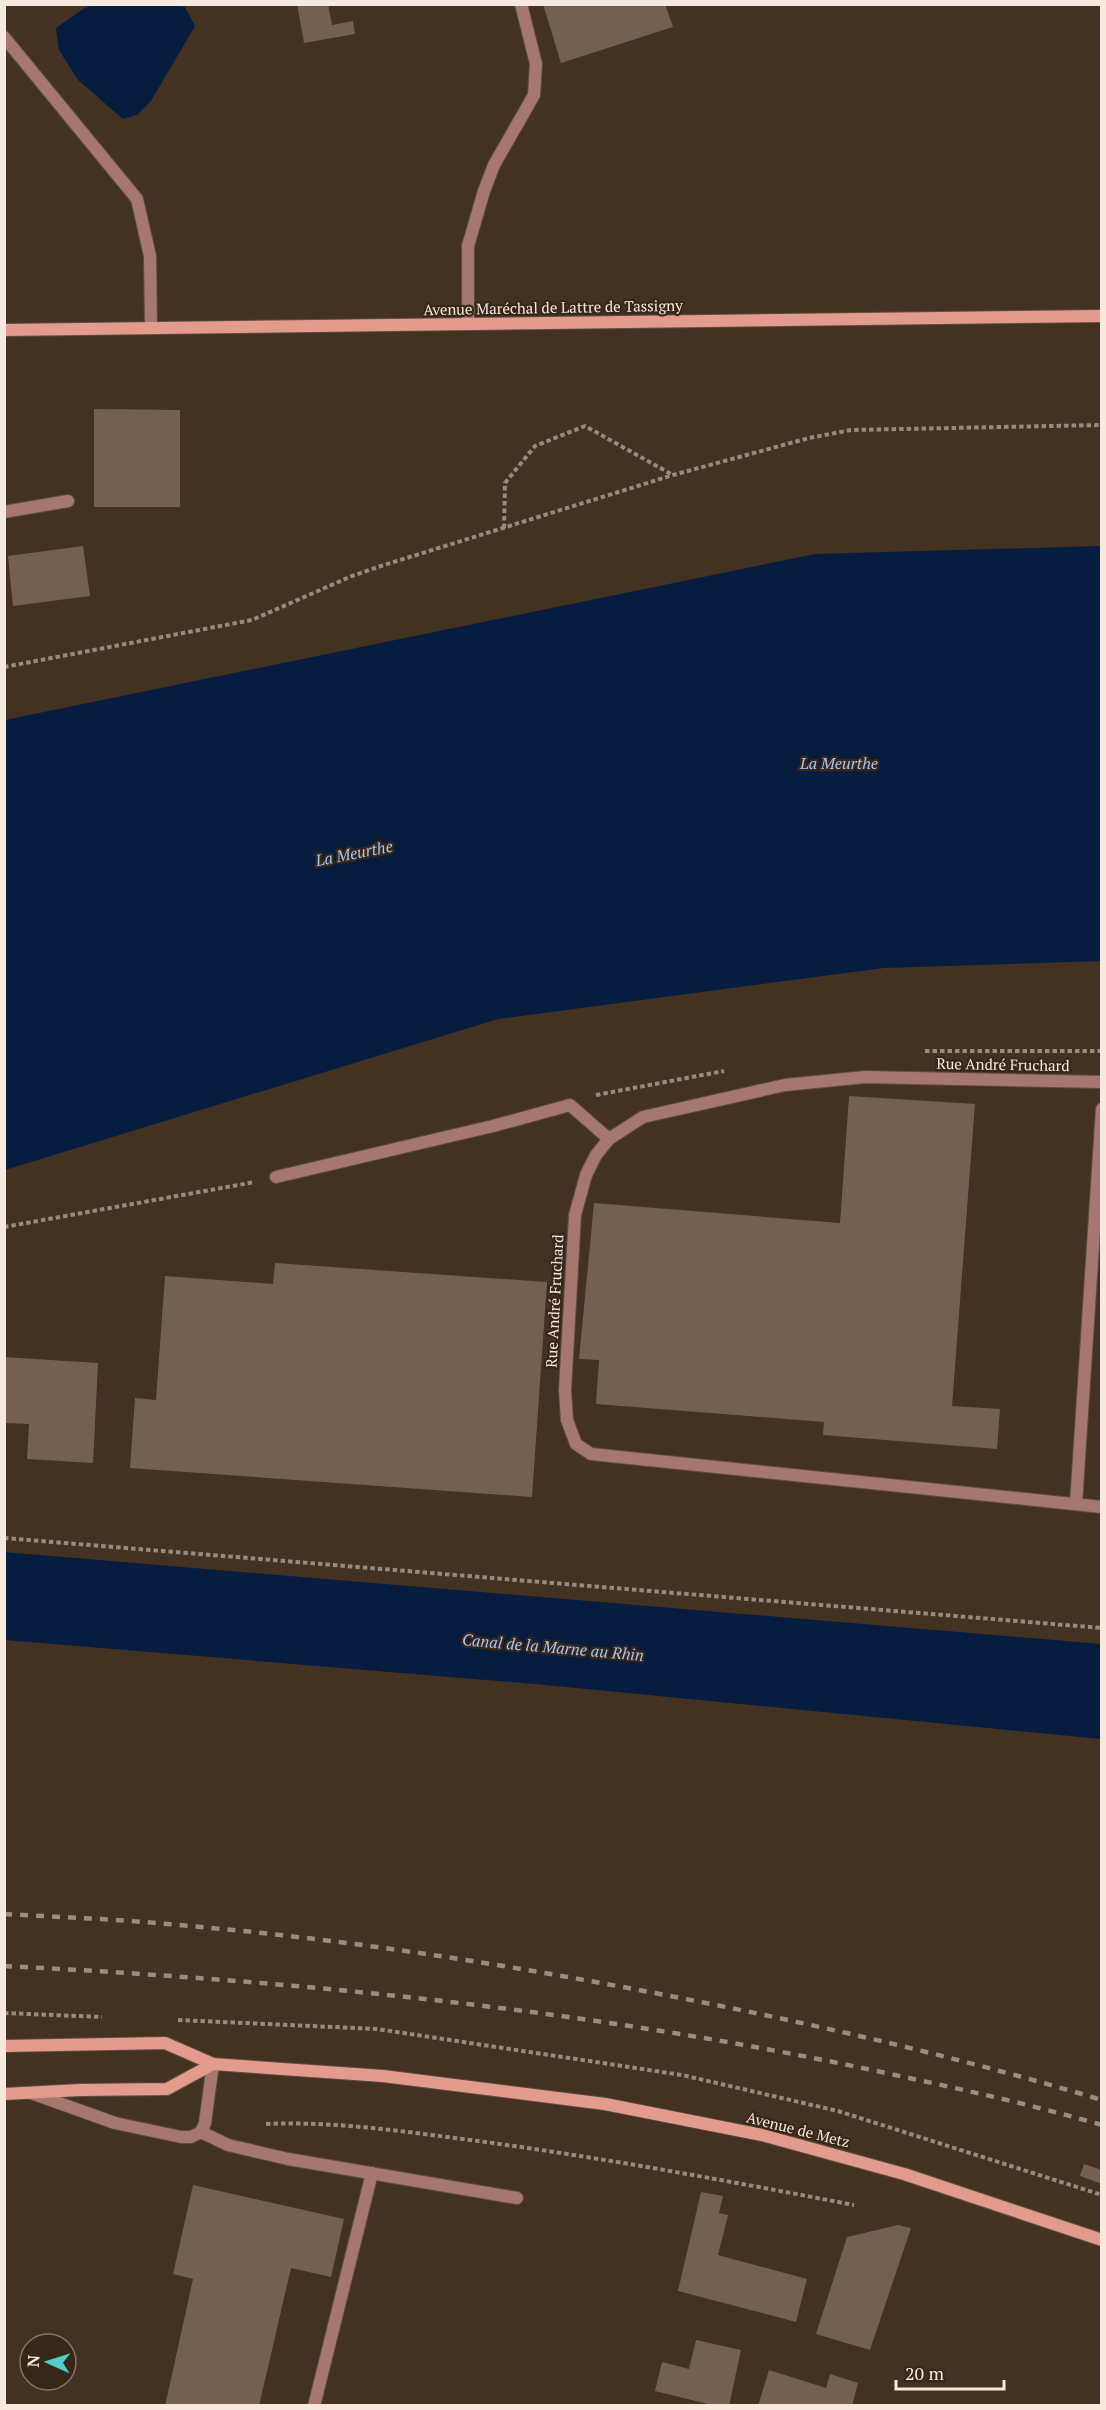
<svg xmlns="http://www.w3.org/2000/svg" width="1106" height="2410" font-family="'PT Serif',serif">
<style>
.water{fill:#071d3f}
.building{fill:#746050}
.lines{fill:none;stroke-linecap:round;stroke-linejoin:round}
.service-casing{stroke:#5f4e40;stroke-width:14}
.minor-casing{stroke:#5f4e40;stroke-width:14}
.secondary-casing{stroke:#5f4e40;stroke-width:14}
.path{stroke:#998a7e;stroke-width:4;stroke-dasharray:4.5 3;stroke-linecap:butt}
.service{stroke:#a5776f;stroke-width:12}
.minor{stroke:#a5776f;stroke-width:12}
.secondary{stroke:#e39b8e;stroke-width:12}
.rail{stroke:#9b8c80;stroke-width:4.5;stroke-dasharray:8 8;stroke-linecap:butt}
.labels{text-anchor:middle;stroke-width:4.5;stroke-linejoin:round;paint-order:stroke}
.street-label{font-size:15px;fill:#f5e9e0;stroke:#382718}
.water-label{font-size:16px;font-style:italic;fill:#a6c6fa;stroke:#382718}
</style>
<rect width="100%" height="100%" fill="#433122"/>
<g class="water">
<path d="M95,4H171L185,7L195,26L151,101L137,115L123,119L78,80L59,50L56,28L83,9Z"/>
<path d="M1101,546V961L884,968L498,1019L5,1170V720L815,554Z"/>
<path d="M4,1552L1101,1644V1739L535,1684L5,1640Z"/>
</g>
<g class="building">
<path d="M297,4H328L332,25L353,21L355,34L304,43Z"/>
<path d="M543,4H665L673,27L561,63Z"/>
<path d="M94,409L180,410V507H94Z"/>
<path d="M83,546L90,596L13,606L8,556Z"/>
<path d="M849,1096L975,1104L952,1406L1000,1409L997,1449L823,1435L824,1422L596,1404L599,1360L579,1359L594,1203L840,1223Z"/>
<path d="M275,1263L547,1282L532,1497L130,1468L135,1398L156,1400L165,1276L273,1284Z"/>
<path d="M4,1357L98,1363L93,1463L27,1459L29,1424L4,1423Z"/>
<path d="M1084,2164L1102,2170V2184L1080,2176Z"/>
<path d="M193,2185L344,2219L331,2277L291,2268L259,2406H165L193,2279L173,2274Z"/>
<path d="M701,2192L723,2196L719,2213L728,2215L718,2255L807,2279L796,2322L678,2291Z"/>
<path d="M898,2225L911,2228L870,2350L816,2334L847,2237Z"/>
<path d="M696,2340L741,2350L729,2406H716L655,2391L662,2362L689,2369Z"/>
<path d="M769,2370L826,2388L830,2374L858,2383L852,2406H758Z"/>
</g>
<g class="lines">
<defs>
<g id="service">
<path d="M4,37L137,199L150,256L151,328"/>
<path d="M468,324V246L484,191L494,165L534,95L536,64L521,4"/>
<path d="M31,2093L115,2123L181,2137H191L201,2132L205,2123L213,2064"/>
<path d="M201,2132L228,2145L288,2159L517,2198"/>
<path d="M314,2406L372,2173"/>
</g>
<g id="minor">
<path d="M4,512L68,501"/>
<path d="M1102,1082L865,1077L785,1085L643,1117L609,1139L596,1155L586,1175L575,1215L565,1390L567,1420L576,1444L591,1454L1102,1507"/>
<path d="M276,1177L493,1126L570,1105L609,1139"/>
<path d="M1076,1504L1102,1109"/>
</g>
<g id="secondary">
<path d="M4,330L1102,316"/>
<path d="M4,2046L165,2043L213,2064L383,2076L605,2104L762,2135L904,2174L1102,2240"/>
<path d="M4,2094L80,2090L167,2089L213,2064"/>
</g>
</defs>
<use href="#service" class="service-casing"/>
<use href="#minor" class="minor-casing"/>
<use href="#secondary" class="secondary-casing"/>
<g class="path">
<path d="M504,528L505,483L535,446L585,426L673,475"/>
<path d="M4,667L252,620L352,576L381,566L673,475L809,438L851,430L1102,425"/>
<path d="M925,1051H1102"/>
<path d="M596,1095L724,1071"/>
<path d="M4,1227L255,1182"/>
<path d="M4,1538L1102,1628"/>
<path d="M4,2013L102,2017"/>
<path d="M178,2020L377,2029L682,2075L838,2111L1102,2195"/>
<path d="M266,2124C337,2121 407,2132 478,2141C604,2158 729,2181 854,2205"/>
</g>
<use href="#service" class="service"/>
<use href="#minor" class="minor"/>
<use href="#secondary" class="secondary"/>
<g class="rail">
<path d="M4,1914C59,1917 113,1919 167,1924C327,1937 486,1961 644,1991C798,2020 952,2055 1102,2100"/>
<path d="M4,1966C304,1981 602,2011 895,2075C965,2090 1033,2105 1102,2125"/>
</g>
</g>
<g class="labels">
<g class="street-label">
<text transform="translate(553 308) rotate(-1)" y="5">Avenue Maréchal de Lattre de Tassigny</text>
<text transform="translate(1003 1065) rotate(1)" y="5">Rue André Fruchard</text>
<text transform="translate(555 1301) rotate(-87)" y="5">Rue André Fruchard</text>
<text transform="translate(798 2130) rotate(14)" y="5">Avenue de Metz</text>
</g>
<g class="water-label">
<text x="839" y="769">La Meurthe</text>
<text transform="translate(354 853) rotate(-11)" y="6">La Meurthe</text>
<text transform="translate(553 1647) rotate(5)" y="6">Canal de la Marne au Rhin</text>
</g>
</g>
<rect width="1106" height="2410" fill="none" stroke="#f5e9e0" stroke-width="12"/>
<g transform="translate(48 2362) rotate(273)"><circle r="28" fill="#382718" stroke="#847568" stroke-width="1.5"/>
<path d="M0-4.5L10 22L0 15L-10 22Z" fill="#53cdcb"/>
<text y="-9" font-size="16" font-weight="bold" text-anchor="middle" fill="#f5e9e0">N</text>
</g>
<path d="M896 2380v9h108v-9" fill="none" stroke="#f5e9e0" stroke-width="3"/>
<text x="905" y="2380" font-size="18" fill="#f5e9e0" stroke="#382718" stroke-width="4.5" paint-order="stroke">20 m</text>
</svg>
